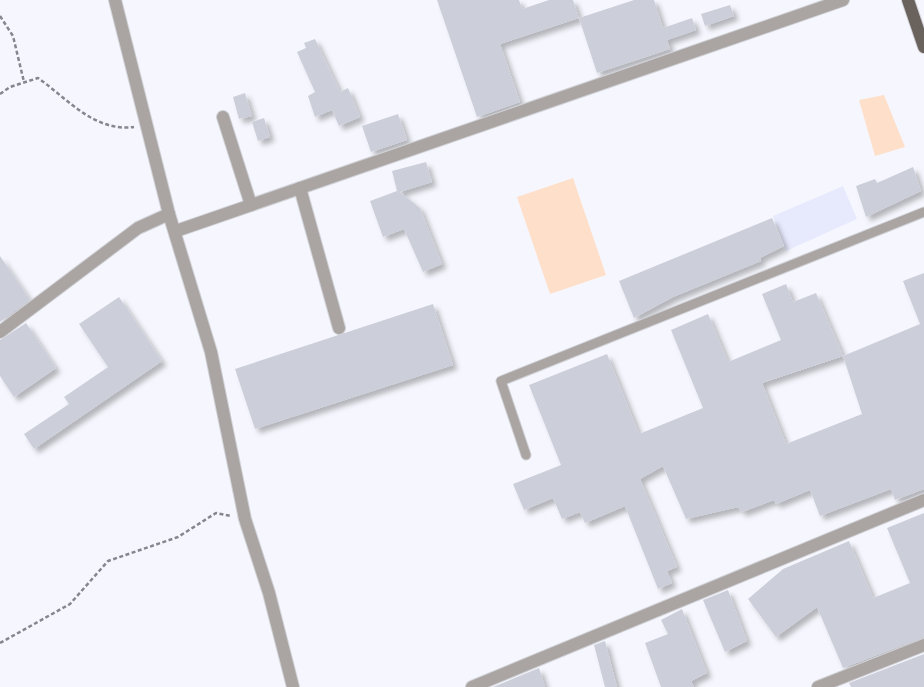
<svg xmlns="http://www.w3.org/2000/svg" width="924" height="687" font-family="'Public Sans',sans-serif">
<style>
.built{fill:#e7eafd}
.green{fill:#fedfca}
.building{fill:#ccced9;fill-rule:evenodd;filter:url(#shadow)}
.lines{fill:none;stroke-linecap:round;stroke-linejoin:round}
.lane-casing{stroke:#d1d2d8;stroke-width:11}
.street-casing{stroke:#d1d2d8;stroke-width:14}
.primary-casing{stroke:#d1d2d8;stroke-width:14}
.path{stroke:#86878d;stroke-width:2.5;stroke-dasharray:4 2.5;stroke-linecap:butt}
.lane{stroke:#aaa5a2;stroke-width:9}
.street{stroke:#aaa5a2;stroke-width:12}
.primary{stroke:#6a625d;stroke-width:12}
</style>
<defs>
<filter id="shadow"><feDropShadow dx="4.5" dy="4.5" stdDeviation="2.5" flood-color="#0004"/></filter>
</defs>
<rect width="100%" height="100%" fill="#f6f7fe"/>
<path class="built" d="M843,186L857,219L786,251L773,216Z"/>
<g class="green">
<path d="M884,95L905,147L875,156L859,100Z"/>
<path d="M573,178L606,275L550,294L517,197Z"/>
</g>
<g class="building">
<path d="M437,0H519L522,9L549,0H573L579,18L500,44L520,102L477,117Z"/>
<path d="M634,0H654L663,28L692,18L696,30L667,40L670,49L597,73L579,18Z"/>
<path d="M730,5L734,16L705,26L701,14Z"/>
<path d="M315,39L340,92L348,88L360,117L339,126L332,110L315,117L308,96L315,92L297,52L306,48L304,43Z"/>
<path d="M245,93L252,116L239,119L233,97Z"/>
<path d="M398,114L407,140L371,152L362,126Z"/>
<path d="M264,118L270,137L258,141L252,122Z"/>
<path d="M426,162L432,182L400,192L420,208L442,264L423,272L404,229L383,237L370,201L397,191L392,171Z"/>
<path d="M913,167L921,191L866,217L856,186L875,179L877,183Z"/>
<path d="M772,218L784,246L760,258L761,261L673,297L634,318L619,281Z"/>
<path d="M0,256L30,300L0,322Z"/>
<path d="M924,273V489L895,500L891,489L820,516L810,490L776,504L774,500L742,512L738,507L686,519L663,466L640,479L677,567L667,571L672,583L658,589L625,506L585,523L580,512L562,519L553,498L524,510L513,484L561,465L529,385L607,354L639,434L703,408L671,330L708,314L728,362L781,340L762,294L786,284L793,302L816,293L843,356L920,324L903,281ZM843,356L862,414L786,444L762,383Z"/>
<path d="M119,297L162,361L34,449L24,434L69,404L64,397L108,367L79,324Z"/>
<path d="M433,304L453,365L255,429L235,369Z"/>
<path d="M26,323L56,368L14,397L0,376V340Z"/>
<path d="M924,513V637L843,668L817,607L776,637L748,599L783,569L849,541L873,598L910,583L887,528Z"/>
<path d="M728,590L747,641L725,652L703,600Z"/>
<path d="M682,609L707,673L691,681L694,687H661L645,643L668,634L661,620Z"/>
<path d="M605,641L617,687H605L594,645Z"/>
<path d="M924,654V687H851L849,683Z"/>
<path d="M539,668L545,687H493Z"/>
</g>
<g class="lines">
<defs>
<path id="lane" d="M526,455L501,381L924,212"/>
<g id="street">
<path d="M115,0L169,214L211,352L245,519L269,593L293,687"/>
<path d="M223,117L251,205"/>
<path d="M300,188L339,328"/>
<path d="M176,231L843,0"/>
<path d="M0,332L138,228L169,214"/>
<path d="M472,687L924,500"/>
<path d="M818,687L924,645"/>
</g>
<path id="primary" d="M908,0L924,47"/>
</defs>
<use href="#lane" class="lane-casing"/>
<use href="#street" class="street-casing"/>
<use href="#primary" class="primary-casing"/>
<g class="path">
<path d="M0,16L13,36L24,82"/>
<path d="M0,94L10,87L38,78C68,99 94,132 134,127"/>
<path d="M0,643L70,604L108,561L178,537L216,513L231,516"/>
</g>
<use href="#lane" class="lane"/>
<use href="#street" class="street"/>
<use href="#primary" class="primary"/>
</g>
</svg>
